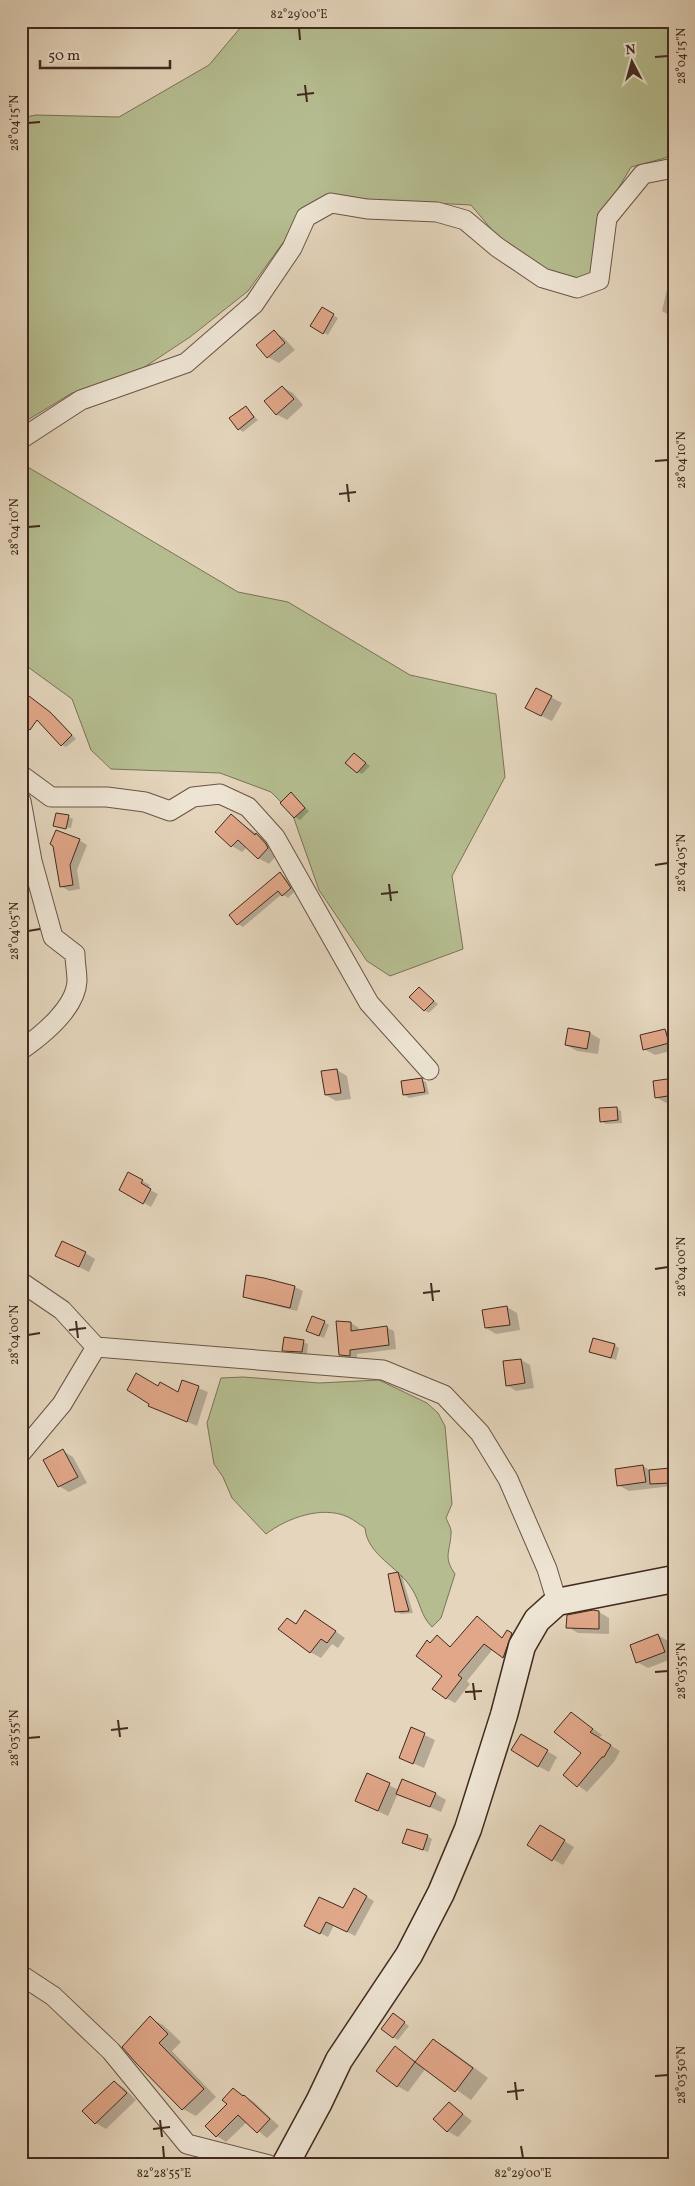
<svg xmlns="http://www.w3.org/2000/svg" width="695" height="2186" font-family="Vollkorn,serif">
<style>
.green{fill:#b5bd90;stroke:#7b7357}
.shadow{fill:#0003}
.building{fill:#e1a789;stroke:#41291e}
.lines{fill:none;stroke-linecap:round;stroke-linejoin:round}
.street-casing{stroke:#6a5446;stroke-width:21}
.secondary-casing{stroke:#41291e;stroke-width:29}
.street{stroke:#ede4d3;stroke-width:19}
.secondary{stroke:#ede4d3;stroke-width:26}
.ticks{fill:none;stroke:#41291e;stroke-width:2}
.neatline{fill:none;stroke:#41291e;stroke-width:2}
.ticks-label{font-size:12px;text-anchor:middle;fill:#41291e}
</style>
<rect width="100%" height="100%" fill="#e4d5bc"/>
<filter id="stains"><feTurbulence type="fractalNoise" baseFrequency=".004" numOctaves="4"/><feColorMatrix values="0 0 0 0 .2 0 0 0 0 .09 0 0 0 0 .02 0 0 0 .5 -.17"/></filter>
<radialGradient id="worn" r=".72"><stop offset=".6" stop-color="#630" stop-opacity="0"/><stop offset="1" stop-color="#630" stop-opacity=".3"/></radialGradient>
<g class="green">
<path d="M246,21H674V152L665,158L631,167L602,216L595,273L576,282L547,272L503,243L471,205L372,200L328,194L303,210L285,240L248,291L190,337L128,378L72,393L21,424V118L36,115L119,117L209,65Z"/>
<path d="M21,463L238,592L288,602L410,675L496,694L505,777L452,876L463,949L390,976L367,961L319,890L292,813L271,792L220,773L111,769L91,750L72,699L21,662Z"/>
<path d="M243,1377L319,1383L379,1380L427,1403L438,1413L445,1426L452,1504L446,1518C448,1523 452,1529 451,1534C450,1552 443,1557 455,1574L441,1618L432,1627C420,1615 421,1603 412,1589C399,1567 367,1555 365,1528C359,1524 354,1520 348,1517C322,1505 287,1518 266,1534L232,1498L223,1477L214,1464L207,1423L221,1378Z"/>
</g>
<g class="shadow">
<path d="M674,259V318L662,311Z"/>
<path d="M322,309L338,318L328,335L312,326Z"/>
<path d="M274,332L284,338L295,350L279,363L268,357L258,345Z"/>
<path d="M282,387L293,393L303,405L287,420L276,414Z"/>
<path d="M246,408L258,420L243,432L239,429Z"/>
<path d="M21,691L55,716L76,739L66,747L62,745Z"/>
<path d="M551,697L562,703L552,721L537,714Z"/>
<path d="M674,735V758L669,755Z"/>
<path d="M354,754L370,766L362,774L358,772Z"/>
<path d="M291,794L309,811L300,820L295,817Z"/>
<path d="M231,816L267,841L278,854L269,864L258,858L247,847L242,852L232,846L217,832Z"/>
<path d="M68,817L73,819L71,828L54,826Z"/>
<path d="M79,840L87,845L77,870L80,889L69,891L61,886Z"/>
<path d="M280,874L285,877L295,891L288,898L282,894L243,927L238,924Z"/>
<path d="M419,988L438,1004L429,1013L424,1010Z"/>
<path d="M569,1030L590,1033L600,1039L598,1054L577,1051L566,1045Z"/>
<path d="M665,1030L674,1035V1050L655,1055L644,1049Z"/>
<path d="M337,1070L347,1076L351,1099L336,1101L326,1095Z"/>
<path d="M674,1079V1102L666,1103L656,1097Z"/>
<path d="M421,1080L426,1082L429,1094L409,1098L405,1095Z"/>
<path d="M616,1108L621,1111L622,1123L606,1124L601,1121Z"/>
<path d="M142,1181L150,1185L148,1189L158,1194L151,1207L121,1190Z"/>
<path d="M85,1253L95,1259L89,1272L67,1261Z"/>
<path d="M264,1279L295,1287L303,1291L297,1311L252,1300L244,1296Z"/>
<path d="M507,1307L517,1313L520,1330L496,1334L486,1328Z"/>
<path d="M324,1322L329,1325L324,1338L312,1333Z"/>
<path d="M351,1323L359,1328L358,1331L386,1327L394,1331L396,1349L357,1354V1360L348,1359L341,1354Z"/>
<path d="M303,1342L308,1344L307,1354L288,1353L284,1350Z"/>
<path d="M614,1345L619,1348L616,1360L591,1352Z"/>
<path d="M521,1360L530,1365L534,1388L516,1391L507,1385Z"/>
<path d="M183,1382L208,1392L197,1426L150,1405L158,1387L179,1393Z"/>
<path d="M63,1451L73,1457L87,1483L69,1492L59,1486Z"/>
<path d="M643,1466L651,1471L674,1469V1493L672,1486L629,1491L618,1485Z"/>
<path d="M397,1573L402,1576L413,1613L401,1614L396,1611Z"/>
<path d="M599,1612L609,1618V1634L578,1633L568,1627V1616Z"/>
<path d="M477,1617L503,1638L508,1632L520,1640L513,1661L493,1649L467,1681L470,1684L455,1703L446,1698L444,1675L431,1644L437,1637L451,1647Z"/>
<path d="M316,1618L345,1638L338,1648L332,1644L321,1658L310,1652L297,1625Z"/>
<path d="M658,1635L668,1641L674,1658L648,1668L637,1662Z"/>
<path d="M571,1713L602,1735L599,1738L620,1751L614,1762L587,1792L564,1775L583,1752Z"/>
<path d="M412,1729L435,1740L424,1768L401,1758Z"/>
<path d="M521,1736L557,1757L549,1772L538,1766Z"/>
<path d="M367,1775L399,1790L436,1794L446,1800L441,1812L398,1793L388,1816L367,1806L356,1800Z"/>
<path d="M541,1827L574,1847L563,1865L529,1845Z"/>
<path d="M427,1836L432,1839L428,1852L404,1843Z"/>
<path d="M354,1890L374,1901L355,1936L334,1925L328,1937L314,1930L343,1910Z"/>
<path d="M150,2018L163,2025L181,2042L172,2051L216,2097L196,2116L183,2109L136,2062Z"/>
<path d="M398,2018L409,2026L398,2040L393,2037Z"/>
<path d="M434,2040L449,2049L488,2078L471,2100L426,2068L408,2092L397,2086L395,2048L417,2062Z"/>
<path d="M114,2082L124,2088L136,2100L106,2129L96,2123Z"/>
<path d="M233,2089L254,2102L279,2126L267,2138L247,2122L226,2142L217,2136Z"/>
<path d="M450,2104L472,2121L458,2137L447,2131Z"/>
</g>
<g class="building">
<path d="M322,307L334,314L323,334L310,326Z"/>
<path d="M274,330L285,343L267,358L256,345Z"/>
<path d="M282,386L294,399L276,415L264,401Z"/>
<path d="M246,406L254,417L238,430L229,418Z"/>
<path d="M536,688L552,696L541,716L525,708Z"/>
<path d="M21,690L50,712L72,735L61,746L37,720L30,730L21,723Z"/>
<path d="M354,753L366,763L357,773L345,763Z"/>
<path d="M291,792L305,808L294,818L280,803Z"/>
<path d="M56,813L69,815L66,829L53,826Z"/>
<path d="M231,814L255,835L256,833L266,844L268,848L258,859L238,840L231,847L215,832Z"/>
<path d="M56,830L80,839L70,865L73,885L60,887L53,846L50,844Z"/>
<path d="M280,872L291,888L282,896L278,891L237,925L229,915Z"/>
<path d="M419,987L434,1001L424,1011L409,997Z"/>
<path d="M568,1028L590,1032L587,1049L565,1045Z"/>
<path d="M665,1029L669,1043L643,1050L640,1035Z"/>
<path d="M337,1069L341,1093L325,1095L321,1071Z"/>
<path d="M422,1078L425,1092L403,1095L401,1081Z"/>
<path d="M674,1078V1095L655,1098L653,1081Z"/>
<path d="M617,1107L618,1120L600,1122L599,1108Z"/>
<path d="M128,1172L143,1180L141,1183L151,1189L143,1204L119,1190Z"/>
<path d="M62,1241L86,1252L79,1267L55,1256Z"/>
<path d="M246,1275L264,1278L295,1286L290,1308L243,1297Z"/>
<path d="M507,1306L510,1325L485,1328L482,1310Z"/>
<path d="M312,1316L325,1321L319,1336L306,1331Z"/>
<path d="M336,1321L351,1322V1331L387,1326L389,1345L350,1350V1356L339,1355Z"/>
<path d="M284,1337L304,1340L302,1352L282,1351Z"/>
<path d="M593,1338L615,1344L611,1358L589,1352Z"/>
<path d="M521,1359L525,1383L506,1386L503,1361Z"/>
<path d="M136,1373L158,1386L160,1382L178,1392L182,1380L199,1386L187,1422L148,1406L149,1404L127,1390Z"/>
<path d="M63,1449L78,1477L58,1487L43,1460Z"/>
<path d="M643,1465L646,1482L617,1486L615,1469Z"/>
<path d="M670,1468L671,1483L650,1484L649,1470Z"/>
<path d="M398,1572L409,1611L395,1612L388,1574Z"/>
<path d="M305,1610L336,1631L327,1643L321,1639L310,1653L278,1629L287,1618L296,1624Z"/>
<path d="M593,1610L599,1611V1629L566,1628L567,1615Z"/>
<path d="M477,1616L502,1638L507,1630L512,1633L503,1658L484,1644L458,1675L462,1678L446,1699L432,1689L442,1676L416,1656L427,1640L430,1643L437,1635L450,1647Z"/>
<path d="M658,1634L665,1652L636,1663L630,1645Z"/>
<path d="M571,1712L593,1729L590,1732L611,1745L604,1757H602L577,1787L563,1775L581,1753L554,1732Z"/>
<path d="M411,1727L425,1733L413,1764L399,1758Z"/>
<path d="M521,1734L548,1750L538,1767L511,1750Z"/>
<path d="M367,1773L390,1783L378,1811L355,1801Z"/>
<path d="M402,1779L436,1793L430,1807L396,1794Z"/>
<path d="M540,1825L565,1840L552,1861L527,1845Z"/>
<path d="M407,1829L428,1835L423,1850L402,1843Z"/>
<path d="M354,1888L367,1896L347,1932L326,1922L320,1934L304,1926L319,1897L343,1908Z"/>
<path d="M393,2013L405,2022L393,2038L381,2029Z"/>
<path d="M150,2016L168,2034L159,2043L204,2089L182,2110L136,2063L122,2047Z"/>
<path d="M433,2039L473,2068L455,2092L415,2062Z"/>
<path d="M395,2046L415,2062L397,2087L376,2071Z"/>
<path d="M114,2081L127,2093L95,2124L82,2111Z"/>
<path d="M233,2088L243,2096L244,2095L270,2119L257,2133L238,2115L216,2137L205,2126L227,2104L222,2100Z"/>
<path d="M449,2102L463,2114L447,2132L433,2119Z"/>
</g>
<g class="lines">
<defs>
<g id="street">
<path d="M21,439L81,400L186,363L254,304L292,248L306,217L331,203L367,209L437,212L465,220L497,247L543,278L577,288L599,280L607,218L643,174L674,168"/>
<path d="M21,775L51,797H107L145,802L170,811L193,797L220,794L248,807L275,837L369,1003L429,1070"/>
<path d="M21,801L32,861L53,937L75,954C75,963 77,972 77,981C76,1008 41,1036 21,1050"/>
<path d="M21,1282L62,1310L96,1347L383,1370L444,1395L480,1433L508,1479L547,1569L557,1602"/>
<path d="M21,1453L62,1404L96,1347"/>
<path d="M21,1975L53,1996L111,2051L187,2144L269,2165"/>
</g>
<path id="secondary" d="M285,2165L319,2102L339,2060L409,1955L441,1893L468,1829L504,1715L522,1646L537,1620L557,1602L674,1579"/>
</defs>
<use href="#street" class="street-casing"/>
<use href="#secondary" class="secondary-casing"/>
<use href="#street" class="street"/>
<use href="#secondary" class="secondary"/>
</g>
<path class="ticks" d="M299,28L300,40M655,57L668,56M305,85L307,102M297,95L314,93M28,123L40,122M655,461L668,460M347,484L349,502M339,494L356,492M28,527L40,526M655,865L668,863M389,884L391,901M381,894L398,892M28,931L40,929M655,1269L668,1267M431,1283L433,1301M423,1293L440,1291M76,1321L78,1338M69,1330L86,1328M28,1335L40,1333M655,1672L668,1671M473,1683L475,1700M465,1692L482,1691M118,1720L120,1737M111,1730L128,1728M28,1738L40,1737M655,2076L668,2075M515,2082L517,2100M507,2092L524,2090M160,2120L162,2137M153,2129L170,2127M163,2146L164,2158M521,2146L523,2158"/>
<rect width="695" height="2186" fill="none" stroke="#e4d5bc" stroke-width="55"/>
<g transform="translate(632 62) rotate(354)" stroke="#ede4d3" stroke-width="4" paint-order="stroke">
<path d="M0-4L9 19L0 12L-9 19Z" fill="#41291e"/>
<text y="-8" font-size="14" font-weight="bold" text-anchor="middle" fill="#41291e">N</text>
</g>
<path d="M40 60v8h130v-8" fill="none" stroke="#41291e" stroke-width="2.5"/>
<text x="48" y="60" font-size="15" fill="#41291e" stroke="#ede4d3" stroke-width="4" paint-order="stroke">50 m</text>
<rect x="28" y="28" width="640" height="2130" class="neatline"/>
<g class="ticks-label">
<text x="299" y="18">82°29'00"E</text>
<text transform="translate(681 56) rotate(-90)" y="4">28°04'15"N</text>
<text transform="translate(14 123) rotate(-90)" y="4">28°04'15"N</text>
<text transform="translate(681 460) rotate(-90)" y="4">28°04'10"N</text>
<text transform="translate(14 527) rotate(-90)" y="4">28°04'10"N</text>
<text transform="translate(681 863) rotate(-90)" y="4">28°04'05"N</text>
<text transform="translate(14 931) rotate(-90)" y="4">28°04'05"N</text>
<text transform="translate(681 1267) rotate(-90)" y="4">28°04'00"N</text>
<text transform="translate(14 1335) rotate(-90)" y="4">28°04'00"N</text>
<text transform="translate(681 1671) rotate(-90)" y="4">28°03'55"N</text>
<text transform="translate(14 1738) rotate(-90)" y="4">28°03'55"N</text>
<text transform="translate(681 2075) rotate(-90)" y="4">28°03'50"N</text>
<text x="164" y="2177">82°28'55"E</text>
<text x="523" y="2177">82°29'00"E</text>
</g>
<rect width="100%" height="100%" filter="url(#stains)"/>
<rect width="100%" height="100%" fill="url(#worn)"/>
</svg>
